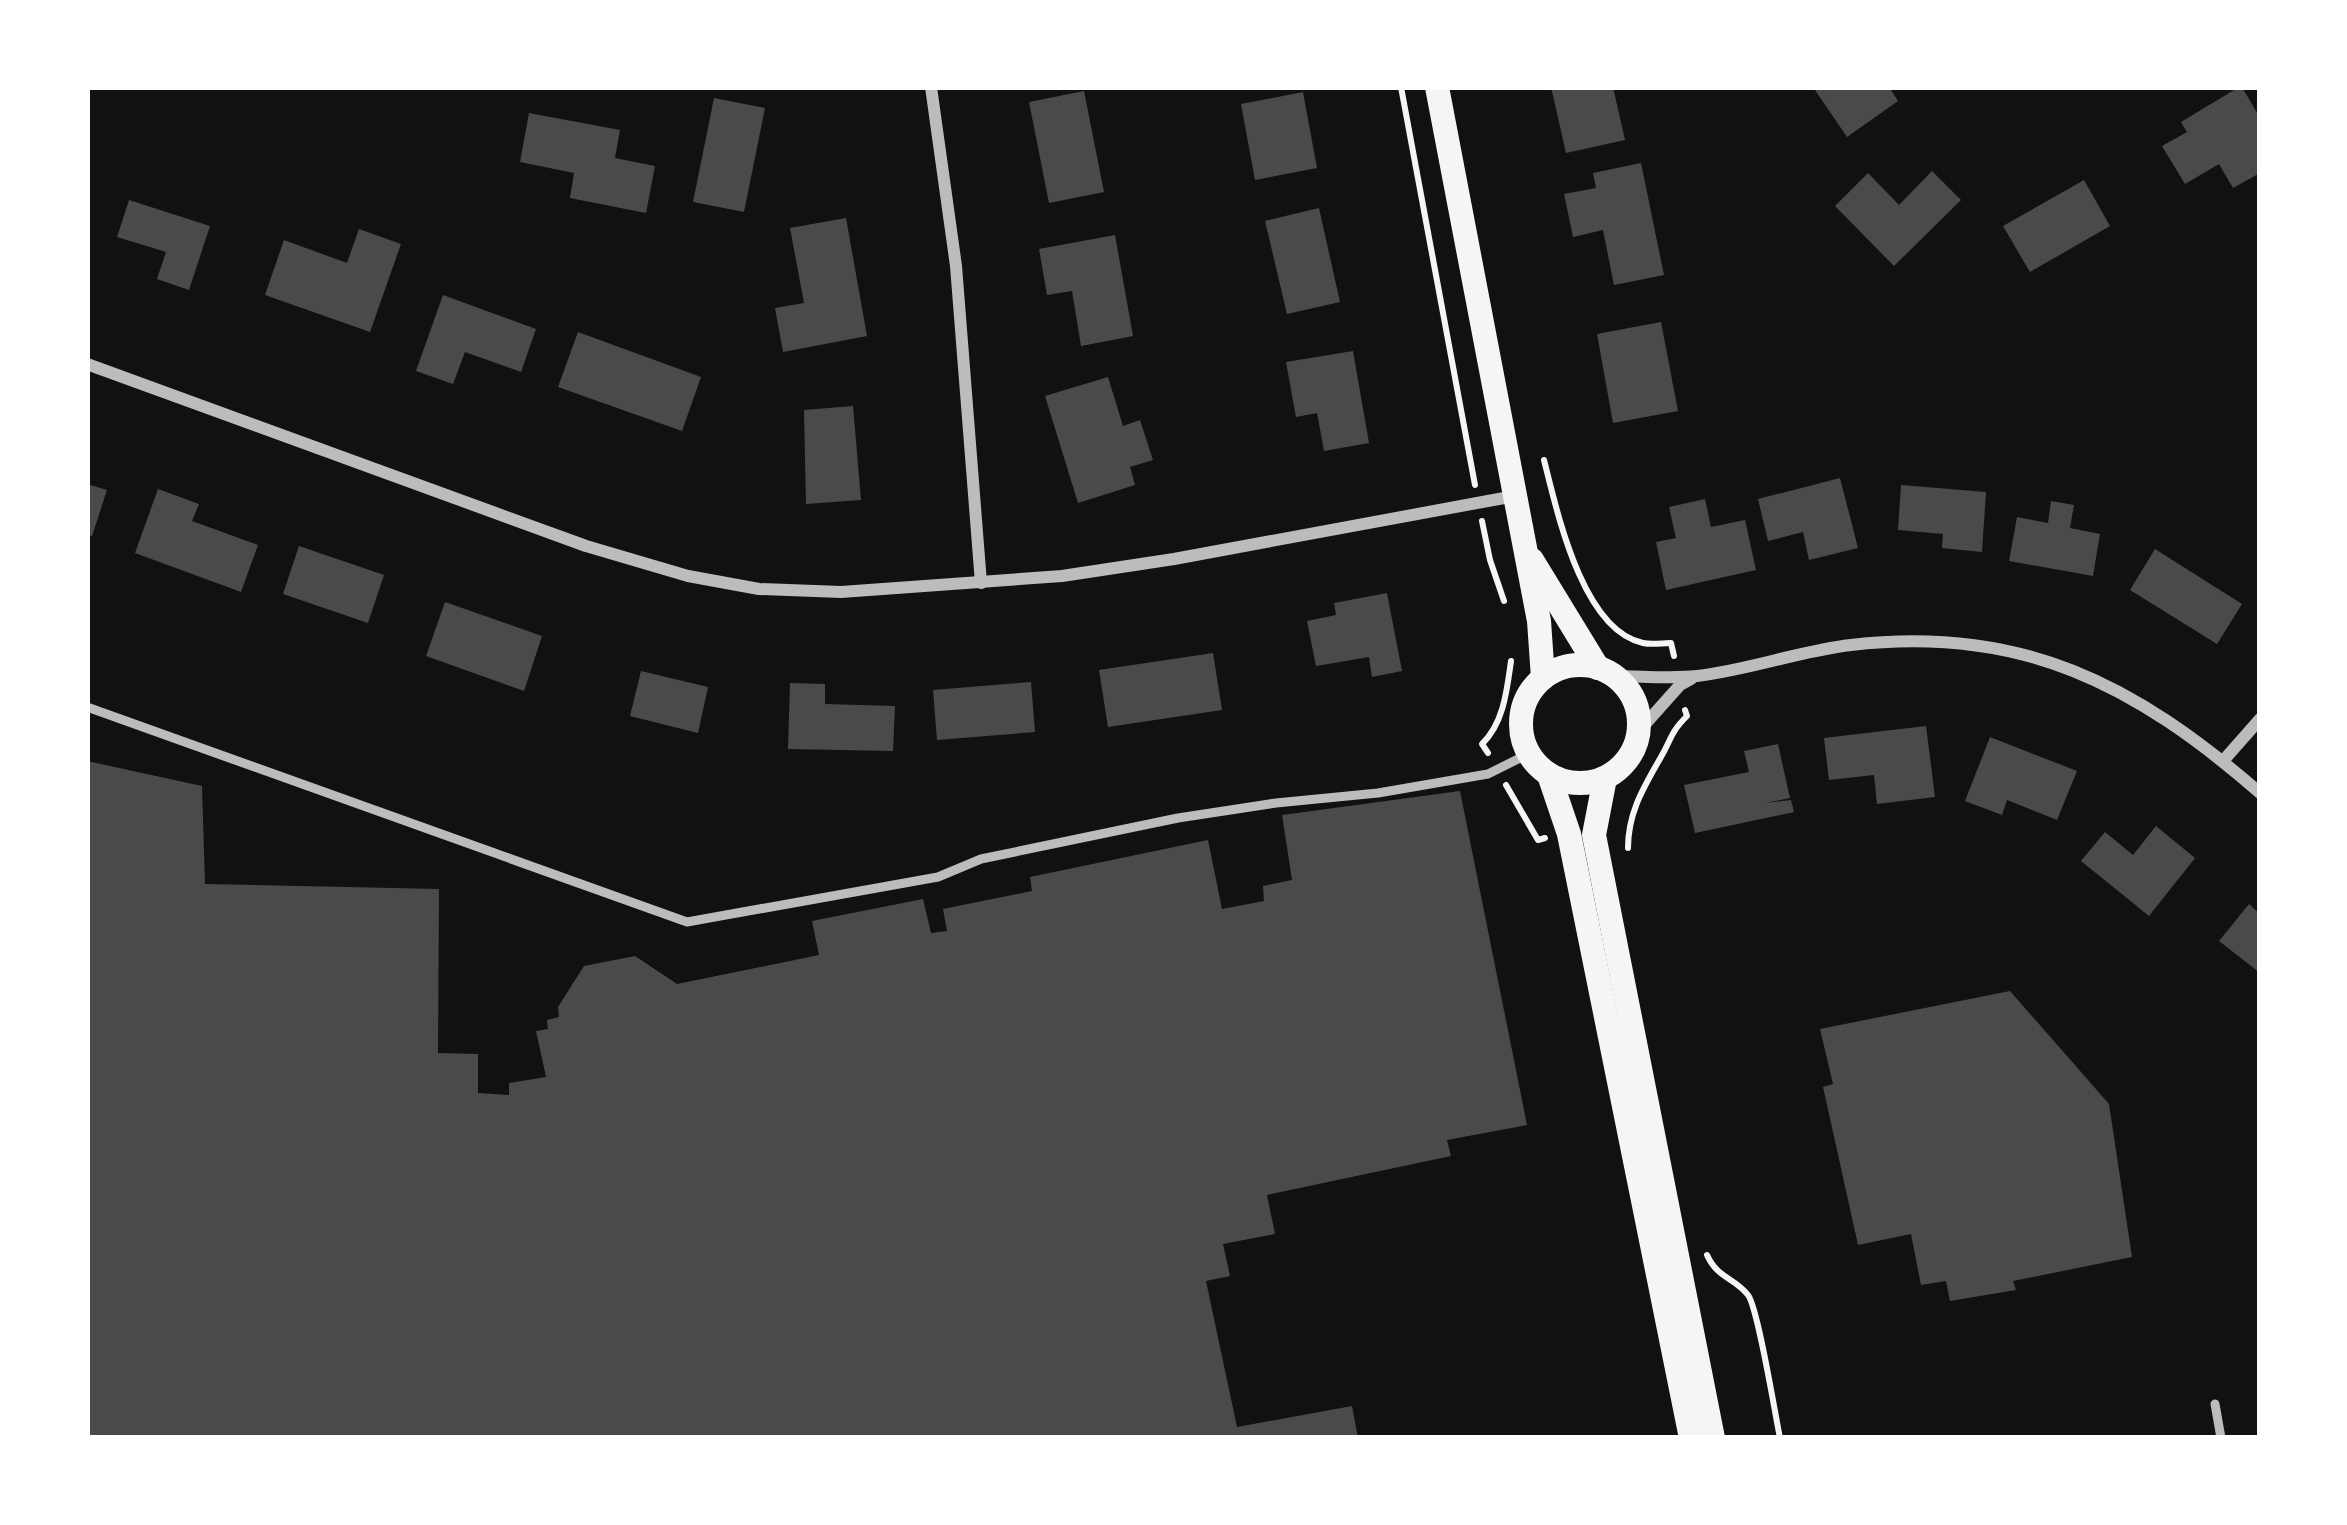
<svg xmlns="http://www.w3.org/2000/svg" width="2347" height="1525" font-family="Arial,sans-serif">
<style>
.building{fill:#4a4a4a}
.lines{fill:none;stroke-linecap:round;stroke-linejoin:round}
.path{stroke:#f5f5f5;stroke-width:6}
.service{stroke:#bcbcbc;stroke-width:9}
.minor{stroke:#bcbcbc;stroke-width:12}
.secondary{stroke:#f5f5f5;stroke-width:24}
</style>
<rect width="100%" height="100%" fill="#111"/>
<g class="building">
<path d="M1551,87H1613L1625,140L1566,153Z"/>
<path d="M1813,87H1889L1898,101L1847,137Z"/>
<path d="M2239,87H2242L2260,118V173L2233,188L2219,164L2185,184L2162,146L2187,132L2181,122Z"/>
<path d="M1084,91L1104,192L1049,203L1029,102Z"/>
<path d="M1303,92L1317,168L1255,180L1241,104Z"/>
<path d="M714,98L765,108L744,212L693,202Z"/>
<path d="M529,113L620,130L615,158L655,166L646,213L570,198L574,173L520,162Z"/>
<path d="M1641,163L1664,275L1614,285L1603,230L1573,237L1564,194L1596,188L1593,173Z"/>
<path d="M1932,171L1961,200L1894,266L1835,206L1868,173L1899,205Z"/>
<path d="M2084,180L2110,226L2030,272L2003,226Z"/>
<path d="M129,200L210,226L189,290L157,279L166,252L117,237Z"/>
<path d="M1319,208L1340,302L1287,314L1265,221Z"/>
<path d="M846,218L867,336L783,352L775,308L804,303L790,228Z"/>
<path d="M359,229L401,244L370,332L265,295L284,240L347,263Z"/>
<path d="M1115,235L1133,336L1081,346L1072,291L1047,295L1039,249Z"/>
<path d="M443,295L536,329L521,372L465,352L453,384L416,371Z"/>
<path d="M1661,322L1678,411L1613,423L1597,334Z"/>
<path d="M578,332L701,377L682,431L558,387Z"/>
<path d="M1353,351L1369,443L1324,451L1317,413L1296,417L1286,362Z"/>
<path d="M1108,377L1123,426L1140,420L1153,460L1130,467L1135,485L1078,503L1045,396Z"/>
<path d="M853,406L861,500L806,504L804,410Z"/>
<path d="M1840,478L1858,548L1809,560L1803,532L1768,541L1758,499Z"/>
<path d="M87,484L107,490L92,536L87,535Z"/>
<path d="M1901,485L1986,492L1982,552L1942,548L1943,534L1898,530Z"/>
<path d="M158,489L199,504L192,521L258,545L241,592L135,553Z"/>
<path d="M1705,499L1711,527L1745,520L1756,570L1666,590L1656,542L1676,538L1669,507Z"/>
<path d="M2051,501L2074,505L2070,528L2100,534L2093,576L2009,561L2017,517L2048,523Z"/>
<path d="M299,546L384,575L368,623L283,594Z"/>
<path d="M2155,549L2242,604L2217,644L2130,590Z"/>
<path d="M1387,593L1402,671L1372,677L1369,657L1316,666L1307,621L1336,615L1334,603Z"/>
<path d="M445,602L542,636L524,691L426,656Z"/>
<path d="M1213,653L1222,710L1108,727L1099,670Z"/>
<path d="M641,671L708,687L698,733L630,716Z"/>
<path d="M1031,682L1035,732L937,740L933,690Z"/>
<path d="M790,683L825,684V704L895,706L893,751L788,749Z"/>
<path d="M1926,726L1935,797L1877,804L1874,775L1829,780L1824,738Z"/>
<path d="M1990,737L2077,771L2057,820L2007,800L2002,815L1965,801Z"/>
<path d="M1778,744L1790,798L1765,803L1791,800L1794,812L1695,833L1684,785L1749,772L1744,751Z"/>
<path d="M87,761L202,786L205,884L439,889L438,1053L478,1054V1093L509,1095V1083L546,1077L536,1031L548,1029L547,1020L559,1017L558,1007L584,966L635,956L677,984L819,955L812,921L923,899L931,933L947,931L943,909L1032,891L1030,877L1208,840L1222,909L1264,901L1263,886L1292,880L1282,815L1460,791L1527,1125L1447,1140L1451,1156L1267,1195L1275,1234L1223,1244L1230,1276L1206,1281L1237,1427L1352,1406L1358,1438H87Z"/>
<path d="M2156,826L2195,858L2149,916L2081,861L2105,832L2133,855Z"/>
<path d="M2249,904L2260,914V973L2219,941Z"/>
<path d="M2010,991L2109,1104L2132,1257L2013,1281L2016,1290L1950,1301L1946,1281L1921,1285L1911,1234L1858,1245L1823,1087L1833,1084L1820,1029Z"/>
</g>
<g class="lines">
<g class="path">
<path d="M1401,87L1475,485"/>
<path d="M1544,460C1557,511 1582,630 1643,643C1652,645 1662,643 1671,643L1674,656"/>
<path d="M1482,521L1490,560L1504,601"/>
<path d="M1488,753L1482,744C1504,723 1507,689 1511,661"/>
<path d="M1506,785L1538,840L1545,838"/>
<path d="M1628,848C1628,812 1644,787 1661,757C1672,738 1670,733 1687,716L1685,710"/>
<path d="M1707,1255C1718,1279 1734,1277 1748,1295C1758,1308 1775,1414 1780,1438"/>
</g>
<g class="service">
<path d="M87,707L687,922L938,877L981,859L1178,818L1276,803L1378,793L1488,774L1530,753"/>
<path d="M2215,1404L2221,1438"/>
</g>
<g class="minor">
<path d="M931,87L956,266L981,583"/>
<path d="M87,364L586,546L688,576L759,589L841,592L1062,576L1174,559L1515,496"/>
<path d="M1614,676C1642,676 1670,679 1697,676C1749,670 1799,651 1851,645C2021,625 2135,684 2260,793"/>
<path d="M1639,731L1680,685L1691,679"/>
<path d="M2223,761L2260,719"/>
</g>
<g class="secondary">
<path d="M1437,87L1539,621L1543,678"/>
<path d="M1532,560L1598,668"/>
<circle cx="1580" cy="724" r="59"/>
<path d="M1549,775L1569,834L1691,1438"/>
<path d="M1605,778L1594,835L1713,1438"/>
</g>
</g>
<rect width="2347" height="1525" fill="none" stroke="#ffffff" stroke-width="180"/>
</svg>
